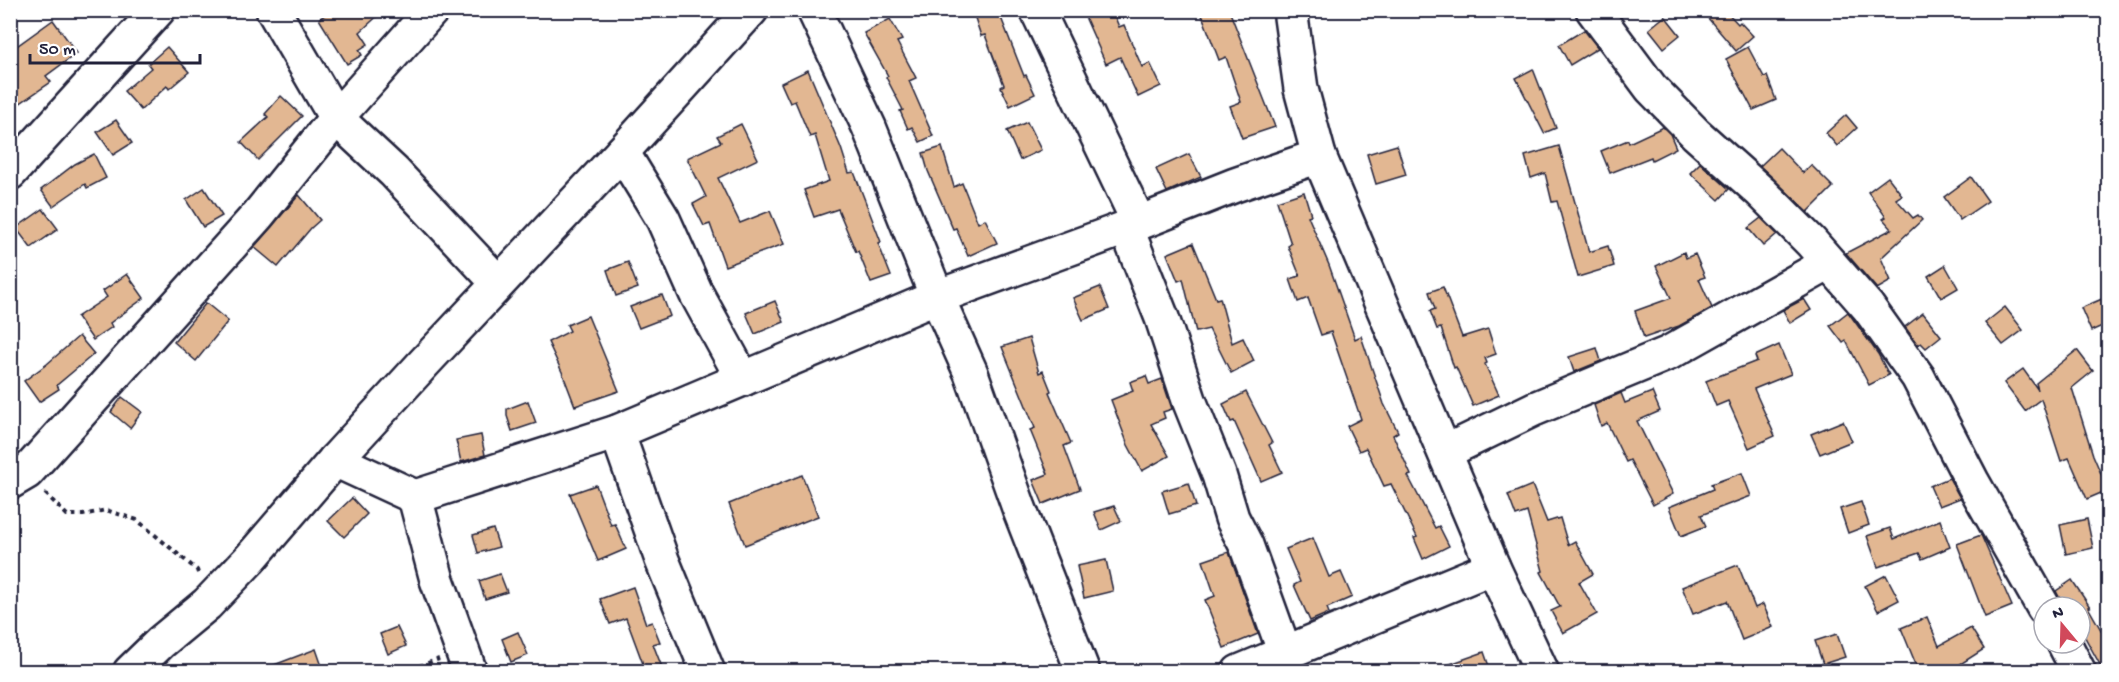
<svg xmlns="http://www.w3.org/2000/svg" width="2119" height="682" font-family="'Gochi Hand',sans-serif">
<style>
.building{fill:#e2b792;stroke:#22223b;stroke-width:1.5}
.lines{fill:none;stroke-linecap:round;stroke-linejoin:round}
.minor-casing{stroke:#22223b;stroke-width:38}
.path{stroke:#22223b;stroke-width:4;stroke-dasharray:4.5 4.5;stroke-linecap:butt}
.minor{stroke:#fff;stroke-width:33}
</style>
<rect width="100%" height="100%" fill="#fff"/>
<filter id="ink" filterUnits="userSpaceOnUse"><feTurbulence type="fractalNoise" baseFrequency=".0167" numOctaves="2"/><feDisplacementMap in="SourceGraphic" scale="12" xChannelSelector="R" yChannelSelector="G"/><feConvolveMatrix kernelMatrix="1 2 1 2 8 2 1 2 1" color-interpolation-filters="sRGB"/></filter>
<g filter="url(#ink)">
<g class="building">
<path d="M332,10H384L360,32L368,44L359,50L362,55L347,64L319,19Z"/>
<path d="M987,10H998L1024,76L1026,75L1035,94L1010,106L1001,87L1004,85L985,35L981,36L974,15Z"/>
<path d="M1082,10H1112L1119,27L1124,25L1142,67L1150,63L1161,86L1138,97L1120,57L1106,64Z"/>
<path d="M1200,10H1229L1275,127L1242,138L1230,106L1241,102L1226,57L1219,60Z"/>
<path d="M1701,10H1725L1738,24L1740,22L1753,36L1736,51Z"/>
<path d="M1665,16L1680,35L1664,48L1649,29Z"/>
<path d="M890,19L902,40L897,42L916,78L909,81L933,136L920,142L912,127L908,129L900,111L903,110L886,77L888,76L864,33Z"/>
<path d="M53,20L77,53L46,76L51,82L10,110V51Z"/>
<path d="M1584,30L1598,48L1570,65L1559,45Z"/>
<path d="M167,47L189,72L169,89L167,86L141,110L124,91L151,68L148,64Z"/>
<path d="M1748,47L1764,77L1767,76L1776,100L1753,110L1726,59Z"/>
<path d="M1533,69L1556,128L1544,133L1516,78Z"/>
<path d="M808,70L841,148L849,173L854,172L881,242L878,243L891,276L871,283L858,251L856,252L838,209L814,217L804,190L829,181L815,135L810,137L795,101L790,103L781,83Z"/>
<path d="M281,96L302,116L258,160L241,142L268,117L265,114Z"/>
<path d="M1846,115L1857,128L1837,146L1826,133Z"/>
<path d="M116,120L132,143L113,155L97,132Z"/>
<path d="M1027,122L1041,150L1020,160L1007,131Z"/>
<path d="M741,124L758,159L718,178L740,223L770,211L784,244L725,266L710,224L704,226L693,204L706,197L687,158L721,142L717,136Z"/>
<path d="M1663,127L1670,134L1676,148L1652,160L1651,157L1610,173L1601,151L1628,140L1629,143Z"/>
<path d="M1397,145L1406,175L1376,184L1367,154Z"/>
<path d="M1559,146L1589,252L1608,246L1614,266L1578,277L1557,201L1552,202L1545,173L1531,178L1525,156Z"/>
<path d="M942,147L954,187L962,183L978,223L985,219L997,243L968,256L956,228L953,229L928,171L923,153Z"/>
<path d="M1779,148L1803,173L1811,165L1833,187L1808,212L1760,166Z"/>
<path d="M94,154L106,178L87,188L85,184L53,206L41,190L75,164Z"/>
<path d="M1189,154L1201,177L1167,192L1156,169Z"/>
<path d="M1700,163L1729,189L1719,200L1690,173Z"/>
<path d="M1888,177L1902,195L1896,199L1913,218L1918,215L1922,220L1881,258L1891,281L1877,289L1846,253L1892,229L1883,219L1886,217L1868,192Z"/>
<path d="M1971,177L1988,201L1960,220L1944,197Z"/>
<path d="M204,188L222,216L203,227L186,200Z"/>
<path d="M1304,192L1311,215L1308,216L1329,265L1355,339L1361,336L1384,404L1398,432L1393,435L1411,475L1408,476L1435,528L1439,526L1449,546L1423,559L1414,538L1417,537L1391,484L1384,486L1366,448L1359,451L1347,426L1361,419L1331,332L1321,335L1308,298L1298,302L1290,279L1300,276L1288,246L1291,244L1277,201Z"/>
<path d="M299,195L320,220L311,228L278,267L254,247Z"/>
<path d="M43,209L58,229L31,248L16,228Z"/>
<path d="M1761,218L1777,234L1763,246L1748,228Z"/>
<path d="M1193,243L1216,299L1220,298L1232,343L1243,338L1254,361L1231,373L1209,329L1196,332L1183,279L1178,281L1167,254Z"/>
<path d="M1684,252L1686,258L1695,254L1705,277L1699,279L1712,308L1679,326L1644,338L1635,311L1671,298L1656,266Z"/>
<path d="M628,262L638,288L616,296L607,270Z"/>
<path d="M1945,265L1958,288L1941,298L1928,276Z"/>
<path d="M127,274L144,298L110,323L112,327L93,340L77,317L107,297L103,291Z"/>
<path d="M1100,287L1109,309L1083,320L1073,298Z"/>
<path d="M1443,287L1462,337L1488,329L1496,354L1485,358L1487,363L1485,364L1499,395L1473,406L1456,367L1454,368L1441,328L1437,329L1430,311L1435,309L1429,292Z"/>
<path d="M662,295L670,316L639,328L630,307Z"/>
<path d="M2109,296V323L2091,331L2081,308Z"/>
<path d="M1804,299L1811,310L1790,323L1783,310Z"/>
<path d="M775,301L784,322L755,334L746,313Z"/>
<path d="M206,303L228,321L196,361L174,342Z"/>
<path d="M2005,307L2023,330L2003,345L1985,323Z"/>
<path d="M1848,312L1878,354L1889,375L1869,385L1846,341L1843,343L1830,326Z"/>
<path d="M1923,313L1941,336L1926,348L1921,343L1918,345L1905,327Z"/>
<path d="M588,316L619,391L575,406L562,372L548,342L570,331L567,325Z"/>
<path d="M79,336L94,354L57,385L59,389L39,402L24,381L47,364Z"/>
<path d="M1029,338L1039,373L1043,371L1051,391L1049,392L1071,443L1064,446L1080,489L1043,504L1033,480L1048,474L1030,430L1035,428L1002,347Z"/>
<path d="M1779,345L1791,374L1754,389L1775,436L1749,448L1728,401L1716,406L1706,381L1757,361L1755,356Z"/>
<path d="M1597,348L1601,361L1574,372L1569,357Z"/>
<path d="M2077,350L2093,371L2072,388L2093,455L2108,490L2087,499L2069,458L2061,461L2041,399L2025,411L2004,383L2023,369L2038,390L2036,383Z"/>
<path d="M1146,376L1149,384L1162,379L1172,409L1163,412L1165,418L1151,424L1169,456L1142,471L1128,445L1111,400L1133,391L1130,382Z"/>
<path d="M1246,392L1272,443L1269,445L1282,472L1261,481L1234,421L1231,422L1223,404Z"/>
<path d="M1652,392L1660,411L1637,421L1673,494L1653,505L1630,460L1626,462L1607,423L1601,426L1594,405L1621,393L1625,403Z"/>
<path d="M122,397L142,412L130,428L111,412Z"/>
<path d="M528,401L536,423L512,431L507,416V409Z"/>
<path d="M1843,421L1852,441L1820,454L1811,434Z"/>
<path d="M481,435L485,455L461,462L456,440Z"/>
<path d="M1742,473L1751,496L1701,515L1706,526L1681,536L1669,507L1713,489L1711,484Z"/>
<path d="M802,475L818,516L745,545L729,504Z"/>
<path d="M1949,478L1960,498L1939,506L1930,486Z"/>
<path d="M1189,483L1196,506L1169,514L1162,491Z"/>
<path d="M596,485L611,525L615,524L626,549L598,561L570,494Z"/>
<path d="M1532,485L1547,522L1560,518L1568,545L1575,541L1593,574L1579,582L1597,614L1563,633L1551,611L1560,607L1541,572L1543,571L1527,512L1516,516L1508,495Z"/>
<path d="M352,498L367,514L344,537L328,521Z"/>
<path d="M1861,502L1869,525L1848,533L1840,509Z"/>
<path d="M1114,506L1121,521L1101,530L1094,512Z"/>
<path d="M2087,519L2093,548L2066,554L2060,525Z"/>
<path d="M1940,520L1950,547L1922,559L1919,553L1878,567L1867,536L1890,528L1894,539Z"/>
<path d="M493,529L499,547L478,553L473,535Z"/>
<path d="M1981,535L2012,606L1985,617L1957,544Z"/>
<path d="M1313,538L1329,577L1341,572L1352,597L1327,608L1329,613L1310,621L1294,585L1300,582L1286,549Z"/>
<path d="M1229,552L1258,634L1224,648L1205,600L1215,596L1203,561Z"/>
<path d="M1106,560L1113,591L1084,598L1077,566Z"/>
<path d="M1738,565L1755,608L1763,604L1773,627L1742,640L1727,601L1693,614L1682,587Z"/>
<path d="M500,574L507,592L485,599L479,581Z"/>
<path d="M1886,575L1899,600L1878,611L1865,586Z"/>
<path d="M2072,580L2090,607H2088L2109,644V672H2104L2080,628V607H2064L2056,591Z"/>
<path d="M633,587L646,624L652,622L660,642L653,644L663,670L659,672H646L626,618L610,624L600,599Z"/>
<path d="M1927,617L1939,646L1971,628L1984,649L1948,672H1919L1901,628Z"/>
<path d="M397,627L406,646L388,654L380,634Z"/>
<path d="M518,632L528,655L511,662L502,639Z"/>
<path d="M1837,634L1845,657L1823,664L1815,641Z"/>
<path d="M316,649L324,672H262L261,670Z"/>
<path d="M1484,652L1491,672H1437L1436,669Z"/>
</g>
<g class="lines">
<defs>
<g id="minor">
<path d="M273,10L336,118L394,172L498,283"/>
<path d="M814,10L869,127L937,297L971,373L1019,508L1083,672"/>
<path d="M1037,10L1139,223"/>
<path d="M1290,10L1301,89L1319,156L1493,567L1542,672"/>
<path d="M1593,10L1651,88L1696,134L1761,192L1811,242L1868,307L1918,377L1973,483L2044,608"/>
<path d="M622,152L663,219L696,293L743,379"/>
<path d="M10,173L158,10"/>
<path d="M1126,227L1162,318L1189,400L1219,475L1232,518L1246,545L1285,653"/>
<path d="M617,432L662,560L708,672"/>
<path d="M1445,452L1534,409L1669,353L1829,263"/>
<path d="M335,460L415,497L617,432L937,297L1139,223L1235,185L1319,156"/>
<path d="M10,482L27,472L258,215L336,118L432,10"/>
<path d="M415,497L437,580L470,672"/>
<path d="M2064,643L2079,672"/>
<path d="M130,672L161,642L207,604L249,560L335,460L424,363L622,152L751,10"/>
<path d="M1239,672L1493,567"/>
</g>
</defs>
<use href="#minor" class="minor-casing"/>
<g class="path">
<path d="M45,493L67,515H83L106,510L137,520L197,570L199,576"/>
<path d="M402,672L439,659"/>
</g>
<use href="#minor" class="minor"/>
</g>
</g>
<rect width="2119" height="682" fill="none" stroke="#fff" stroke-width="36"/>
<rect x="18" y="18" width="2083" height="646" fill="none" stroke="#22223b" stroke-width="2" filter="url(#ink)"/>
<g transform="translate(2062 625) rotate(341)"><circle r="28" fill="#ffffff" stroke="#a7a7b1" stroke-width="1.5"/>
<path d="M0-4.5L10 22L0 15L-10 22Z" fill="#d1495b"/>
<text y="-9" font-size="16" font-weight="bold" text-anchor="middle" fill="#22223b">N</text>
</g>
<path d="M30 54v9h170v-9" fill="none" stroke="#22223b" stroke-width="3"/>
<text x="39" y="54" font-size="18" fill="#22223b" stroke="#ffffff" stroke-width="4.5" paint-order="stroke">50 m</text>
</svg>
